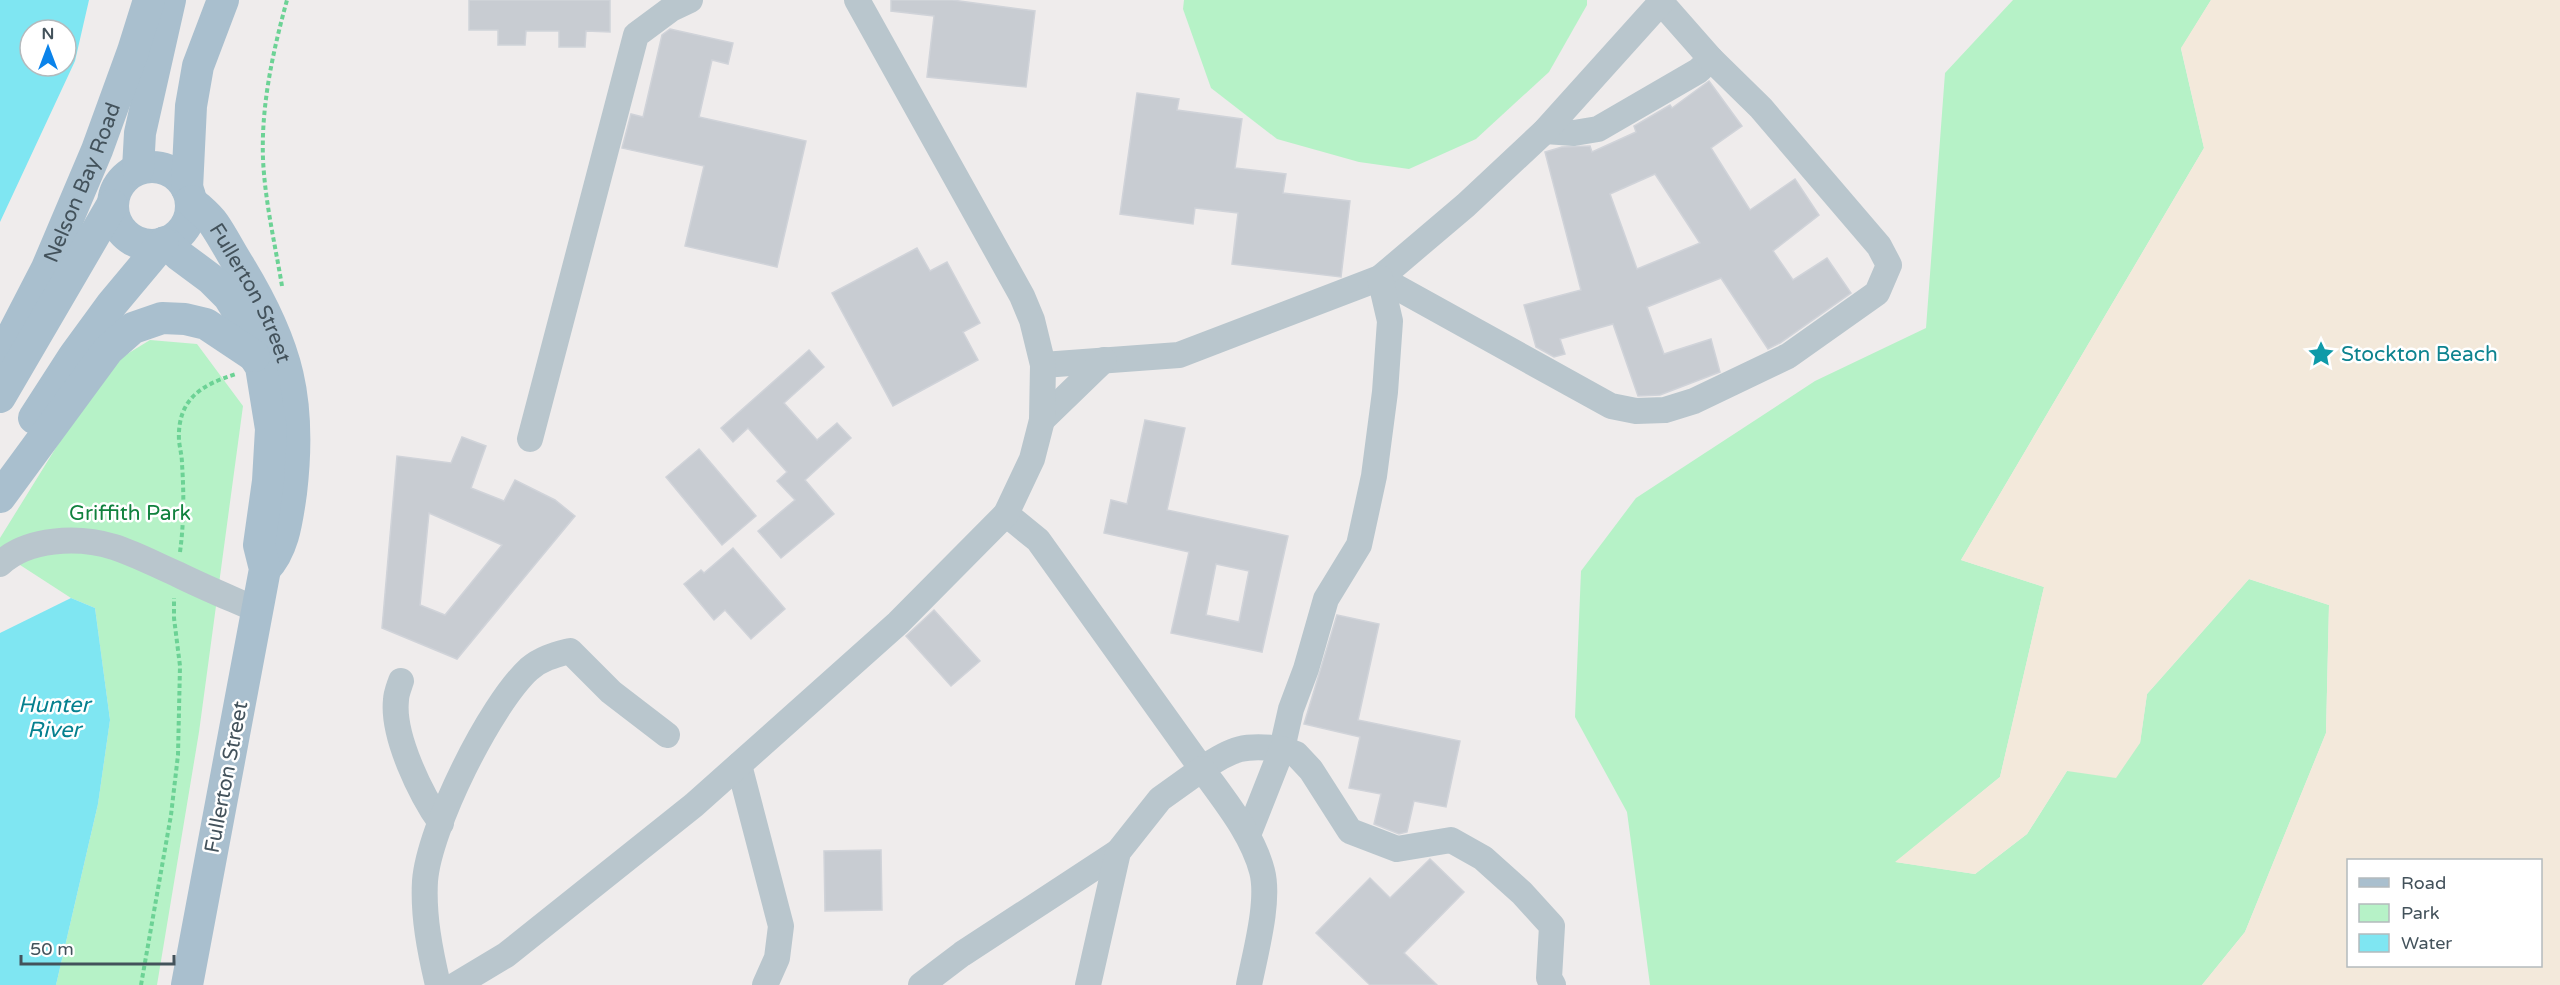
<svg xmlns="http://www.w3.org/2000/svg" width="2560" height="985" font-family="'Varela Round',sans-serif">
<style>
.green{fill:#b6f2c7}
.sand{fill:#f3e9db;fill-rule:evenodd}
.water{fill:#7fe6f2;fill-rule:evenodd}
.building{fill:#c8ccd2;stroke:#d0d3d9;stroke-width:1.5;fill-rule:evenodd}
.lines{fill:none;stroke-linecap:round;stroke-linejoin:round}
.path{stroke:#6cd295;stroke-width:4;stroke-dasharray:4.5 3;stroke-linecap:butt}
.minor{stroke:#b9c6cd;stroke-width:26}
.major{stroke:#a9bfce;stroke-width:32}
.labels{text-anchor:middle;stroke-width:5;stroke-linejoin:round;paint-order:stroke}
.street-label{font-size:21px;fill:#43525b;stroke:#fff}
.culture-label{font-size:21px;fill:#0d838f;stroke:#fff;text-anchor:start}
.park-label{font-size:21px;fill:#10813d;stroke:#fff}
.water-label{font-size:22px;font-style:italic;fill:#05808f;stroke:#fff}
</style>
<rect width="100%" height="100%" fill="#efecec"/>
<g class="green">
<path d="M1184,0H1587V5L1549,72L1476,139L1409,169L1359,162L1277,139L1211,88L1183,9Z"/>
<path d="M2013,0H2211L2181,49L2204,148L1961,560L2044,587L2000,777L1896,862L1975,874L2027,834L2067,771L2140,743L2147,694L2249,579L2329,605L2326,733L2245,932L2202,985H1650L1627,812L1575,717L1581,571L1636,498L1815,381L1926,328L1945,73Z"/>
<path d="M150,340L197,344L243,406L199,732L157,985H56L98,804L110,720L95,608L71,598L0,552V538L106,367Z"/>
</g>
<path class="sand" d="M2211,0H2560V985H2202L2245,932L2326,733L2329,605L2249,579L2147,694L2140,743L2116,778L2067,771L2027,834L1975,874L1895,862L2000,777L2044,587L1961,560L2204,148L2181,48ZM2348,860H2540V966H2348Z"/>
<g class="water">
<path d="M0,0H89L75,61L0,222ZM30,30H66V66H30Z"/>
<path d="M71,598L95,608L110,720L98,804L56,985H0V633Z"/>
</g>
<g class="building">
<path d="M469,0H610V32L586,31L585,47H559V31H526L525,45H498V30H469Z"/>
<path d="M891,0H952L1035,11L1026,87L927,77L934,16L891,11Z"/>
<path d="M670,29L733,43L728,64L712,60L699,117L806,141L777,267L685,246L704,166L622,148L631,114L643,117L662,35Z"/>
<path d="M1709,81L1742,126L1711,148L1750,210L1795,179L1819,215L1773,251L1793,280L1827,258L1851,293L1780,343L1768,349L1721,278L1647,307L1664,354L1711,339L1720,372L1660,395L1638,396L1613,324L1560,339L1565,354L1554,357L1536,347L1524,305L1581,290L1545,152L1562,147L1590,146L1592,152L1636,132L1634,126L1670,105L1672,108ZM1655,174L1700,243L1637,269L1610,194Z"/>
<path d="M1137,93L1179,99L1177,110L1242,119L1235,168L1286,174L1283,193L1350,201L1341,277L1232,264L1238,213L1195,208L1193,224L1120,214Z"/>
<path d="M917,248L930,271L947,262L980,323L963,332L978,360L893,406L832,293Z"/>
<path d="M809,350L824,367L784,403L817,440L837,423L851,438L805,480L834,514L781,558L758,531L795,500L777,481L787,472L748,428L733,442L721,428Z"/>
<path d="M1145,420L1185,428L1167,510L1288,536L1262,652L1171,633L1189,552L1104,533L1111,500L1127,504ZM1216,564L1249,571L1239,622L1206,615Z"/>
<path d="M462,437L486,446L471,488L504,501L515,480L555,500L575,516L457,659L382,628L397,456L451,463ZM429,513L502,545L445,615L420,605Z"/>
<path d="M699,449L756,516L722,545L666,477Z"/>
<path d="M733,548L785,609L751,639L725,610L714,620L684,584L701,570L704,573Z"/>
<path d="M934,610L980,661L951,686L906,636Z"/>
<path d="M1337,615L1379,624L1358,720L1460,741L1446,807L1414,801L1407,832L1399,834L1374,824L1381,794L1349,788L1360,737L1304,724Z"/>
<path d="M881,850L882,910L825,911L824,851Z"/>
<path d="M1430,859L1464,892L1404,953L1437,985H1370L1316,933L1370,878L1390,898Z"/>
</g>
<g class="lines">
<g class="path">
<path d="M282,286C275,244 265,202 263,159C261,105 273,51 287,0"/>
<path d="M180,552C184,523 184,493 182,464C182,456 180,449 179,441C177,399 201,385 236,374"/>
<path d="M141,985L171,815L178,755L180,666L174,618V598"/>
</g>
<g class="minor">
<path d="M1545,131L1574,133L1598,129L1698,71L1711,59"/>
<path d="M1380,278L1611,406L1636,411L1665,410L1694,401L1788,356L1877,293L1889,265L1879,246L1761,108L1711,59L1659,0"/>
<path d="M1043,365L1179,355L1380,278L1466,205L1545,131L1663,0"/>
<path d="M1042,420L1104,360"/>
<path d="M530,439L636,35L671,9L690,0"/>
<path d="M1006,514L1038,540L1202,769C1232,748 1245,744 1282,749L1291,709L1306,669L1326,599L1359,545L1374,476L1385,392L1390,321L1380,278"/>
<path d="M0,564C27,538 78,536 114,547C136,554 156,565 177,574C203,587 230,598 257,610"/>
<path d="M401,681C399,687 396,694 396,700C392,736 421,795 441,823"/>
<path d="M739,765L781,926L777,958L765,985"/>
<path d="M1248,835L1282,749L1296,754L1311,770L1350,831L1397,849L1451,840L1483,858L1522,893L1552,926L1549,978L1553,985"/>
<path d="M438,985C430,951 423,916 425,881C429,828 490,705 529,669C542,658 555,655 570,651L611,692L667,735"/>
<path d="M456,985L506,955L694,805L898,623L1006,514L1032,459L1042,420L1043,365L1032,320L1022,296L857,0"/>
<path d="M921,985L962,954L1118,852"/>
<path d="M1088,985L1118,852L1160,799L1202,769C1224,800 1252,833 1262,871C1270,901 1255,954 1249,985"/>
</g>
<g class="major">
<circle cx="152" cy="206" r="39"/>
<path d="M138,169L140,133L170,0"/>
<path d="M187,189L191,106L198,66L223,0"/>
<path id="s1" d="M191,201C198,208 208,215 214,224C223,237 231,253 240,267C288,346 302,400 291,493C287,520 284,549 265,569"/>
<path d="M165,242L180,256L211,279L229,297L242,318L254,356L261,367L271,429L268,481L259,545L265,569L187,985"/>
<path id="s2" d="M0,359L47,268L97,150L133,51L149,0"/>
<path d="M0,397L112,205"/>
<path d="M34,418L74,356L112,304L163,243"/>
<path d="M0,497L108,350L133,328L162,318L185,319L206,324L254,356"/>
</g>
</g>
<defs>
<symbol id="sight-bare" viewBox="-9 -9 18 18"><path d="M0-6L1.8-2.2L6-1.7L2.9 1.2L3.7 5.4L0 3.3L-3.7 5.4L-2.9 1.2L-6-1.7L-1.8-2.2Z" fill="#0f9aa8" stroke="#fff" stroke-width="2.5" paint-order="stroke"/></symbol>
</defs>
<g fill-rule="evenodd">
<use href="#sight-bare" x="2302" y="335" width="38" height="38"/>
</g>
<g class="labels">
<g class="street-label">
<text dy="7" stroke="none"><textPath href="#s2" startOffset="195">Nelson Bay Road</textPath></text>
<text dy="7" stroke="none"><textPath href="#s1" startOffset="111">Fullerton Street</textPath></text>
<text transform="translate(226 777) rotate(-79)" y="7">Fullerton Street</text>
</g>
<g class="culture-label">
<text x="2341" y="361">Stockton Beach</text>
</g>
<g class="park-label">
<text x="130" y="520">Griffith Park</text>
</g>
<g class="water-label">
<text x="54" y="712">Hunter<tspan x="54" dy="25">River</tspan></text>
</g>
</g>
<rect x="2347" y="859" width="195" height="108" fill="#ffffff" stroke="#b4babd" stroke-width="1.5"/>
<rect x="2359" y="878" width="30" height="9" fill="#a9bfce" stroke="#b4babd" stroke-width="1.5"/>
<text x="2401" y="889" font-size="18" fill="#43525b">Road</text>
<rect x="2359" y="904" width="30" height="18" fill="#b6f2c7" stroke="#b4babd" stroke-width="1.5"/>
<text x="2401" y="919" font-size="18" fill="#43525b">Park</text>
<rect x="2359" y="934" width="30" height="18" fill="#7fe6f2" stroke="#b4babd" stroke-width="1.5"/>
<text x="2401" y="949" font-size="18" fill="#43525b">Water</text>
<g transform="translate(48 48)"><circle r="28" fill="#ffffff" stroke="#b4babd" stroke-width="1.5"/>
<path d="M0-4.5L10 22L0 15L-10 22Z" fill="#0b83ea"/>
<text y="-9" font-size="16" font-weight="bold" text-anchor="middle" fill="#43525b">N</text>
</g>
<path d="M21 955v9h153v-9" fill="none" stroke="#43525b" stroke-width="3"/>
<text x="30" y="955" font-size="18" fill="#43525b" stroke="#ffffff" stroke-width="4.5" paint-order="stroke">50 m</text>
</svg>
